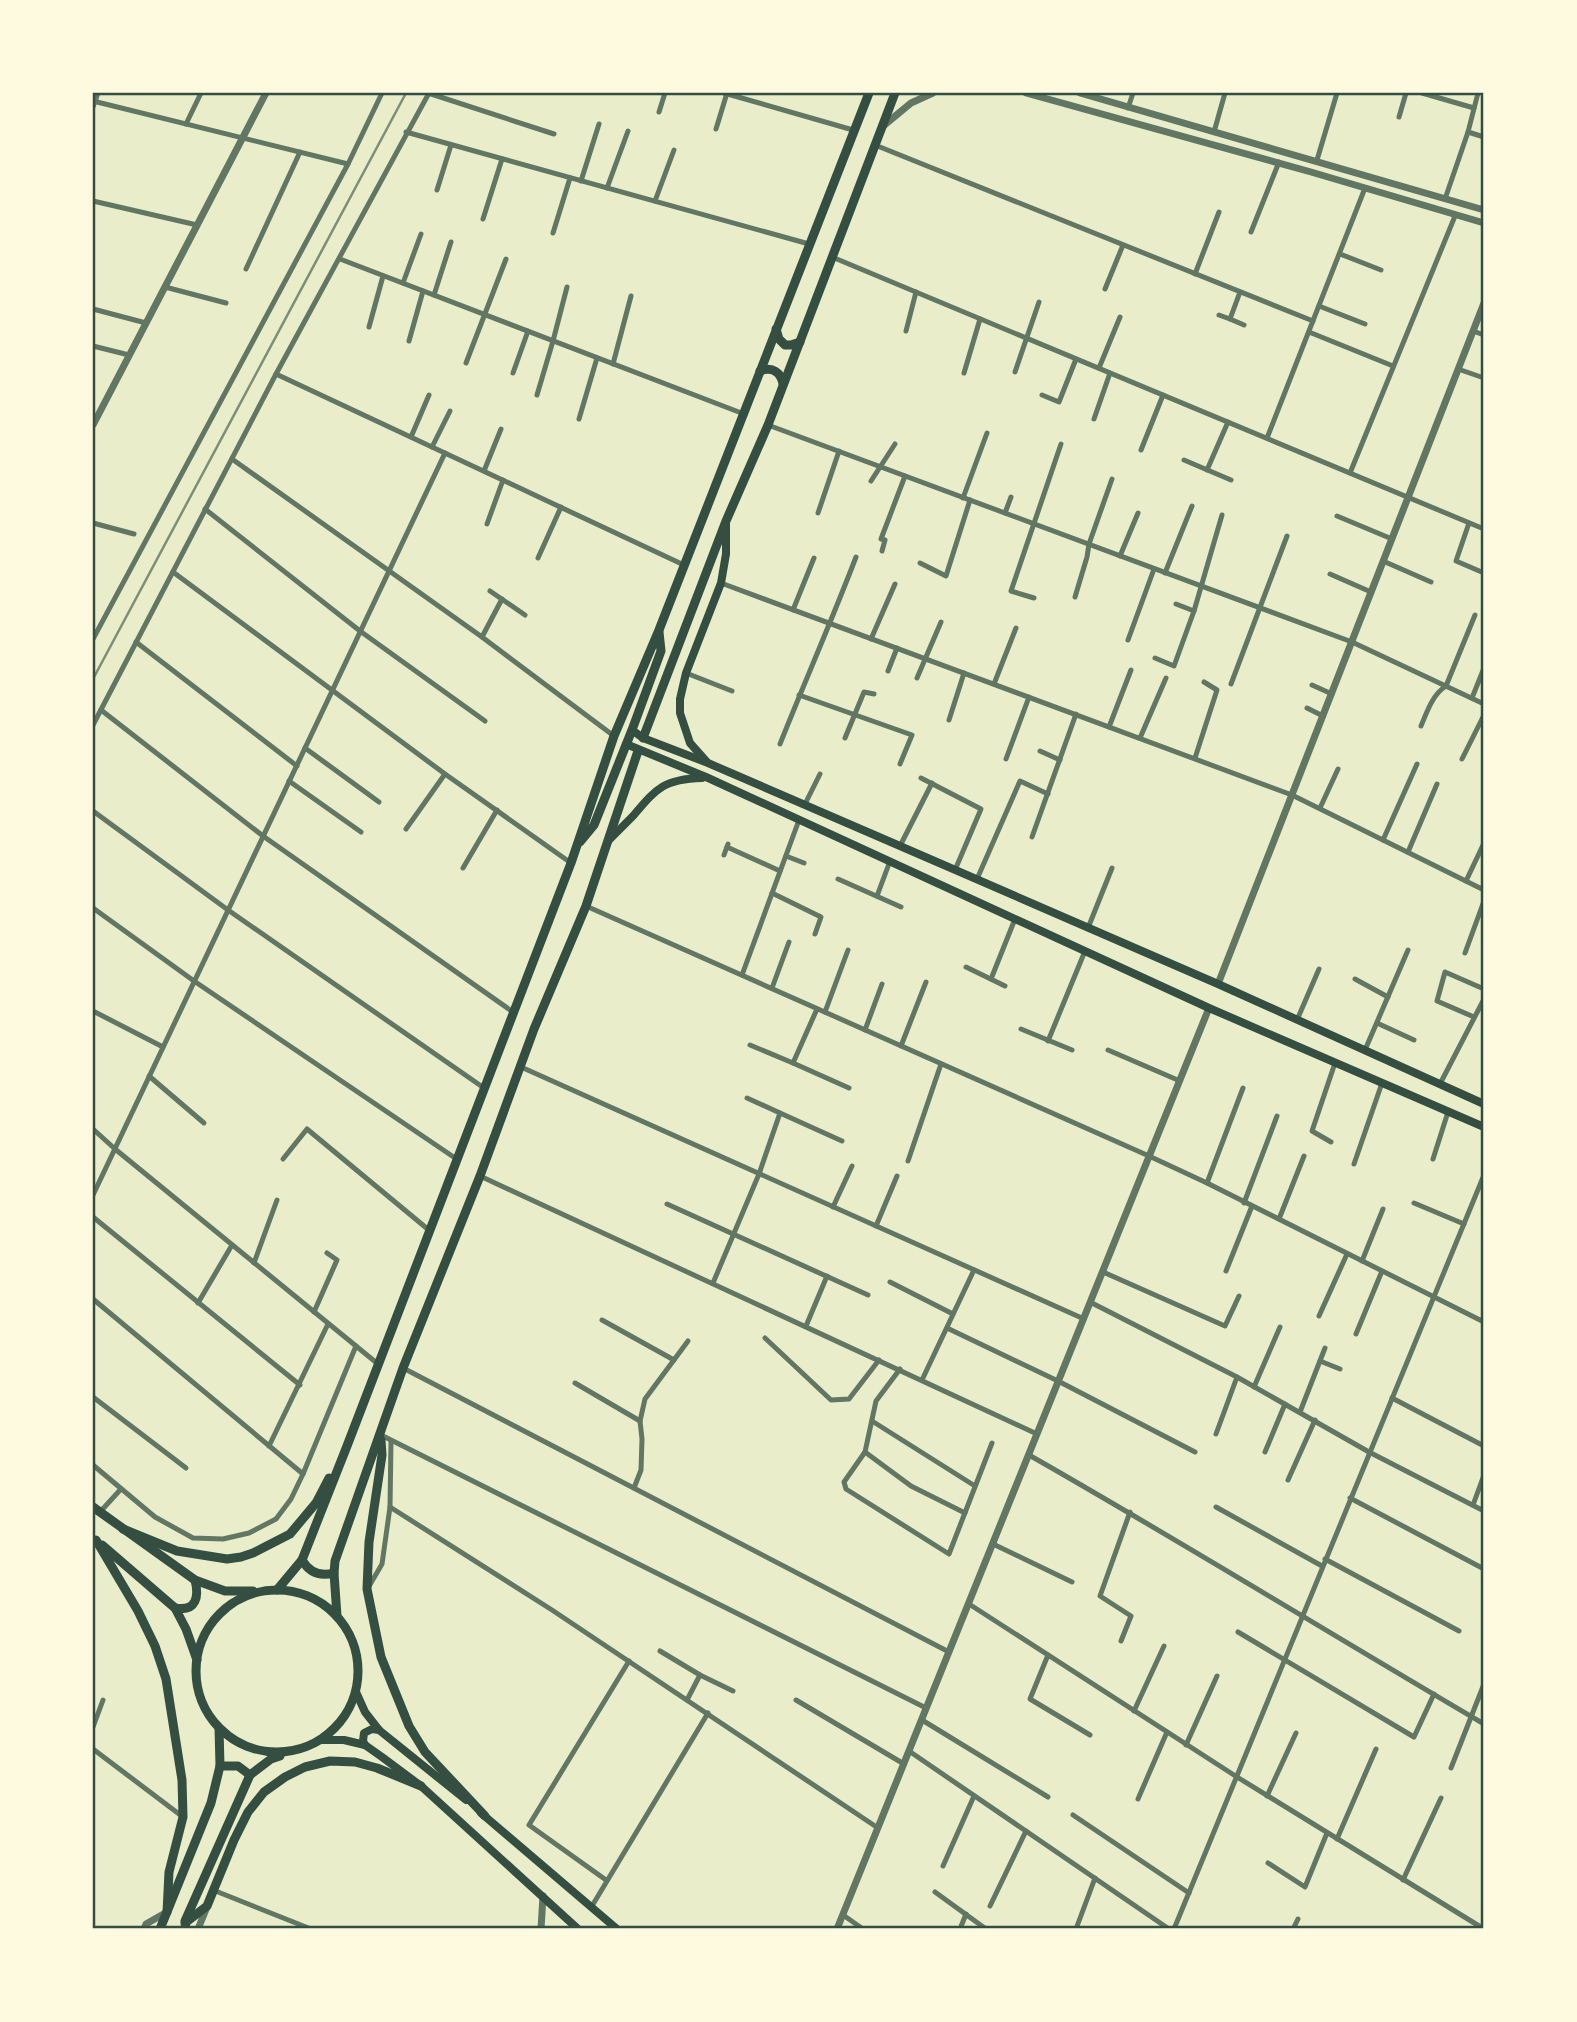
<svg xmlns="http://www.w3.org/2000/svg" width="1577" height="2022" font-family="Jost,sans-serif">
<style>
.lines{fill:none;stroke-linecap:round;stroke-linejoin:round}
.minor{stroke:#617663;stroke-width:5}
.tertiary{stroke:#617663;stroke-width:7}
.secondary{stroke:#344e41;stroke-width:8}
.primary{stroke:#344e41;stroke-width:9}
.rail{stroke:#7c8e77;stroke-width:2.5}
.neatline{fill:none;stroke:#344e41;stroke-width:2.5}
</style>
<rect width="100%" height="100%" fill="#e9edc9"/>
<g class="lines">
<g class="minor">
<path d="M428,93L554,134"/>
<path d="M724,93L853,130"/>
<path d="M1422,93L1474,108"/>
<path d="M93,101L348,164"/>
<path d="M93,107L98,93"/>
<path d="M1128,108L1133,93"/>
<path d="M659,112L665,93"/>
<path d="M1399,117L1406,93"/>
<path d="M186,124L201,93"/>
<path d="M716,129L727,93"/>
<path d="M406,132L809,244"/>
<path d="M1214,132L1225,93"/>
<path d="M1468,132L1484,137"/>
<path d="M875,145L1313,321"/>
<path d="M1317,160L1337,93"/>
<path d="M581,181L599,124"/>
<path d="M607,188L628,131"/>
<path d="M437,190L451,145"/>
<path d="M1445,199L1468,132L1478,93"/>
<path d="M93,201L197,225"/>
<path d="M655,201L674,150"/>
<path d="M483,219L502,159"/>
<path d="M1251,232L1279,162"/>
<path d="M553,233L570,178"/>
<path d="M1340,254L1381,270"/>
<path d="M832,257L1484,529"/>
<path d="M340,259L744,414"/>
<path d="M246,269L300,152"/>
<path d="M1195,274L1219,212"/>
<path d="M403,283L421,234"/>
<path d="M165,287L226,303"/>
<path d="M1105,289L1123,245"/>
<path d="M434,295L451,242"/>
<path d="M1319,306L1365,324"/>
<path d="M93,309L146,323"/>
<path d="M1219,315L1230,319L1240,292"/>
<path d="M1230,319L1244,325"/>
<path d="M369,327L383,276"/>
<path d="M906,331L916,292"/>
<path d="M1473,331L1484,335"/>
<path d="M1309,332L1393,366"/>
<path d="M409,341L423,291"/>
<path d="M93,346L129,355"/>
<path d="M466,363L506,259"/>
<path d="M613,364L631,296"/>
<path d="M1099,368L1120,317"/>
<path d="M1458,369L1484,378"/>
<path d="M1015,372L1039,302"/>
<path d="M513,373L528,331"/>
<path d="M964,373L980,319"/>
<path d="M276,374L684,565"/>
<path d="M537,395L553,341L567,287"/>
<path d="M1042,395L1059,402L1076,359"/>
<path d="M579,419L597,358"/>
<path d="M1094,419L1110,373"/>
<path d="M768,425L1352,642L1484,704"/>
<path d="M411,437L429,395"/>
<path d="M1267,438L1365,188"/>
<path d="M432,447L450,411"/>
<path d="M1141,450L1163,395"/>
<path d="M232,459L482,637L614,736"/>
<path d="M1184,460L1231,480"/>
<path d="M1207,470L1228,422"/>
<path d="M484,471L501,429"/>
<path d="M1350,473L1455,216"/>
<path d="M871,481L895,444"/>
<path d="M963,498L987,433"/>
<path d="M205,509L360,631L485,721"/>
<path d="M818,513L839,451"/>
<path d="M1005,513L1011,497"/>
<path d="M1337,516L1392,539"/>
<path d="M93,523L134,534"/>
<path d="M1469,523L1456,561L1484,573"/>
<path d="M487,524L503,480"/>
<path d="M882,551L885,540L881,539L905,476"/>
<path d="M1120,556L1138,513"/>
<path d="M538,558L561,507"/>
<path d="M1383,561L1431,582"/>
<path d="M920,563L946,576L970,500"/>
<path d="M173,572L445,774L571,863"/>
<path d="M1165,573L1192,506"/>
<path d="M1330,574L1371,592"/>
<path d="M721,583L1292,795L1484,890"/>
<path d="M490,591L525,615"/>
<path d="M1075,597L1087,557L1089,544L1112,479"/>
<path d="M1034,598L1011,591L1061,444"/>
<path d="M1176,604L1194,611"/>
<path d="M793,610L814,558"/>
<path d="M482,637L502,599"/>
<path d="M93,639L348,164L382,93"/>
<path d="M871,639L895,584"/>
<path d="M1128,640L1154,569"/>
<path d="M136,642L297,766"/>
<path d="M1155,658L1174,666L1194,611L1222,515"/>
<path d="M888,671L897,648"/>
<path d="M686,673L732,691"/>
<path d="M917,678L941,622"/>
<path d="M994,684L1016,628"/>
<path d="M1231,684L1287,536"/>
<path d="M1312,685L1332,694"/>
<path d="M799,695L912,735L900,764"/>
<path d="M1472,698L1484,668"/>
<path d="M1307,708L1323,716"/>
<path d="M101,710L263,836L513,1012"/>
<path d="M949,720L964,673"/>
<path d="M93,725L276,374L429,93"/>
<path d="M1421,726C1427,712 1432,695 1446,686L1475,615"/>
<path d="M1109,727L1131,670"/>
<path d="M845,738L864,692L874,694"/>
<path d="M1140,738L1166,678"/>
<path d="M780,744C805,681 832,620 856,557"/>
<path d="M305,748L379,802"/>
<path d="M1040,751L1060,760"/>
<path d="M1195,758L1217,690L1204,682"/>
<path d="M1006,759L1029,697"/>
<path d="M1462,759L1484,715"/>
<path d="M921,778L981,809L955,870"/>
<path d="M289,781L361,832"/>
<path d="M805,804L820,774"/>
<path d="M1320,808L1338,769"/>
<path d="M93,811L228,910L484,1088"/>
<path d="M406,829L445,774"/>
<path d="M1032,837L1076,714"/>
<path d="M1383,840L1417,764"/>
<path d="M900,846L932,783"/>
<path d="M727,847L780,871"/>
<path d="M1408,852L1437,784"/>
<path d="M724,855L728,844"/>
<path d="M786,856L804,863"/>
<path d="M463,868L497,810"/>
<path d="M838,879L901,907"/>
<path d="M977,879L1020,781L1048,794"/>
<path d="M1466,881L1484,843"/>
<path d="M772,893L821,917L815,934"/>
<path d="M877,896L890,861"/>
<path d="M586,906L1149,1156L1207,1183L1484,1322"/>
<path d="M93,908L194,981L458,1160"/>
<path d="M1088,928L1112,868"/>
<path d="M1465,953L1484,901"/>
<path d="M966,967L1005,986"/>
<path d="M742,975L799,820"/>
<path d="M991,979L1015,919"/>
<path d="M1355,979L1388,997"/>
<path d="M772,988L789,942"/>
<path d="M93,1011L163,1047"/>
<path d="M825,1012L848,950"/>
<path d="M1474,1017L1437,1001L1445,972L1484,989"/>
<path d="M1297,1020L1319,969"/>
<path d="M1377,1023L1414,1040"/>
<path d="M1021,1029L1072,1050"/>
<path d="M865,1030L882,984"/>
<path d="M1048,1041L1085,951"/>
<path d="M750,1045L793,1063L817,1009"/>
<path d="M901,1046L926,982"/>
<path d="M1108,1050L1180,1081"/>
<path d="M1365,1050L1408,950"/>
<path d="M793,1063L849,1088"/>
<path d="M521,1067L1084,1319"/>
<path d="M149,1076L204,1123"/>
<path d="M1440,1084L1484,999"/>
<path d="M780,1113L842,1141"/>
<path d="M93,1129L115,1149L378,1364"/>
<path d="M1331,1142L1312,1131L1335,1063"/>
<path d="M283,1159L307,1129L430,1231"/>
<path d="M1433,1159L1448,1112"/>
<path d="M908,1161L941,1064"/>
<path d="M1354,1164L1382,1083"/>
<path d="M480,1176L1037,1434"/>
<path d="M1207,1183L1243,1088"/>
<path d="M93,1195L445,453"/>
<path d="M1244,1203L1277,1116"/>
<path d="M1414,1203L1464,1224"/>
<path d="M667,1204L868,1295"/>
<path d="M833,1207L852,1166"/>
<path d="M93,1217L300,1385"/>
<path d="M1279,1219L1304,1156"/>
<path d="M876,1226L897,1176"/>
<path d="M1362,1261L1383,1209"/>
<path d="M254,1263L277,1200"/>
<path d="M1226,1271L1252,1206"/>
<path d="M1103,1272L1225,1326L1239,1296"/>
<path d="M890,1282L953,1314"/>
<path d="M713,1283L759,1174L780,1113L747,1098"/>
<path d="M93,1299L303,1474"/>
<path d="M1090,1302L1237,1377L1369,1452L1484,1511"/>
<path d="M198,1303L232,1245"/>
<path d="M314,1312L337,1260L327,1253"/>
<path d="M1319,1316L1347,1254"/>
<path d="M602,1320L674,1360"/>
<path d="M806,1326L827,1276"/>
<path d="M947,1328L1058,1381L1195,1452"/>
<path d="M1356,1334L1382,1271"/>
<path d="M765,1338L831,1400L849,1399L879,1360"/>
<path d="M1320,1361L1340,1369"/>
<path d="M403,1368L949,1652"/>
<path d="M900,1369L876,1401L865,1452L844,1482L846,1489L949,1554L992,1443"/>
<path d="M922,1380L974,1270"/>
<path d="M575,1383L640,1421"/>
<path d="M1254,1387L1280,1327"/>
<path d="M93,1397L186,1468"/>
<path d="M1392,1398L1484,1446"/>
<path d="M1300,1412L1325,1348"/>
<path d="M872,1421L975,1486"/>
<path d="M1216,1434L1237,1377"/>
<path d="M381,1435L926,1708"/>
<path d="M269,1446L328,1324"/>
<path d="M865,1452L911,1486L965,1513"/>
<path d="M1265,1452L1285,1404"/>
<path d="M1029,1455C1182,1542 1332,1635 1484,1724"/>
<path d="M93,1465L155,1517L193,1538L223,1539L249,1533L276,1519L291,1499L303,1474L356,1346"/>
<path d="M1288,1480L1315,1420"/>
<path d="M634,1488L641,1470L642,1439L640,1421L645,1399L688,1341"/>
<path d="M1350,1498L1484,1569"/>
<path d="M1473,1505L1484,1475"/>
<path d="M390,1507L552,1610L878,1828"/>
<path d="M1216,1507L1322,1566"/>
<path d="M100,1512L121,1489"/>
<path d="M993,1544L1072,1582"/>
<path d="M1325,1559L1459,1631"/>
<path d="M368,1588L382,1564L390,1507L391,1441"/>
<path d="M969,1604L1237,1777L1484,1929"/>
<path d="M1238,1632L1414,1737L1434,1694"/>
<path d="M1121,1641L1131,1616L1100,1596L1130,1512"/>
<path d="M660,1651L700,1675L687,1700"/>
<path d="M1048,1655L1030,1699L1090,1735"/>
<path d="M700,1675L733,1691"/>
<path d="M796,1700L904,1764"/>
<path d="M1134,1711L1164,1646"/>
<path d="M922,1720L1048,1797"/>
<path d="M93,1727L103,1700"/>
<path d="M1186,1745L1217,1676"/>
<path d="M93,1749L183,1817"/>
<path d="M909,1751L1169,1929"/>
<path d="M1451,1768L1484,1684"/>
<path d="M1267,1796L1296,1733"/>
<path d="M1138,1799L1167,1732"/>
<path d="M1073,1815L1189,1893"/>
<path d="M1337,1839L1376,1749"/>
<path d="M1268,1863L1305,1887L1327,1833"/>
<path d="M943,1866L974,1796"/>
<path d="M606,1880L529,1825L629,1661"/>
<path d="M1403,1880L1441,1798"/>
<path d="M213,1890L311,1929"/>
<path d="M935,1892L986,1929"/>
<path d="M592,1906L708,1713"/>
<path d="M990,1906L1026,1831"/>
<path d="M843,1915L863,1929"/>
<path d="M960,1929L966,1914"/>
<path d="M1076,1929L1095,1878"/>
<path d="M1174,1929L1484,1175"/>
<path d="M1293,1929L1298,1919"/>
</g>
<g class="tertiary">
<path d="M1026,93L1311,172L1484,223"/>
<path d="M1080,93L1484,210"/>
<path d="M882,127L911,103L933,93"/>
<path d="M93,425L266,93"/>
<path d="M1218,984L1484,303"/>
<path d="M144,1929L146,1924L167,1912"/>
<path d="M198,1929L207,1907"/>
<path d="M541,1929L543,1896"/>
<path d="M837,1929L1209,1008"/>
</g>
<g class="secondary">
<path d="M632,730L643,738L708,763L900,846L1218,984L1484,1104"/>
<path d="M626,744L706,777L1209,1008L1484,1127"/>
<path d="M706,761L690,743L680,713V699L686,673L721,583L726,554V523"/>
<path d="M609,840C617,832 625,824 633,816C656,789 663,779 702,778"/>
<path d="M356,1692L365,1712L379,1730L466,1800"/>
<path d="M322,1740H344L365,1745L382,1757L421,1786L578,1929"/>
<path d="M365,1745L363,1741L364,1733L372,1729L379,1730"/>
<path d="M481,1813L617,1929"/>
</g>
<g class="primary">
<path d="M776,329L779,339L785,345H791L800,342"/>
<path d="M760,371C773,366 781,373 783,384"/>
<path d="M643,738L726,521L768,425L895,93"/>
<path d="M580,842L594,825L632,730L661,651L659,632"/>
<path d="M381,1440L382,1455L369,1542L367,1589L381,1657L409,1726L425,1752L485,1816"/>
<path d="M93,1507L195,1580L225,1591H253"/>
<path d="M123,1529L177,1551L227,1559L241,1557L253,1553L290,1534L316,1503L329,1478"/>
<path d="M96,1540L138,1611L155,1646L166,1679L182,1780L183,1817L169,1872L167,1912"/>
<path d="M102,1545L175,1608L186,1629L197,1660"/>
<path d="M302,1560C309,1572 319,1577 334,1573"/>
<path d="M277,1590L302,1560L347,1446L571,863L614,736L659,630L869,93"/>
<circle cx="277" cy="1671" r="81"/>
<path d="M175,1608C197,1612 199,1596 195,1580"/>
<path d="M337,1616L334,1573L335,1561L403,1368L480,1176L534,1029L586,906L638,751"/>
<path d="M220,1766H238L250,1775"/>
<path d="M185,1921L250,1775L271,1759L280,1756"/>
<path d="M160,1929L211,1803L220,1766L219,1728"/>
<path d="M186,1929L185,1923L207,1906L234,1840L248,1812L264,1792L285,1777L305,1767L330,1761L355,1762L377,1768L421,1786"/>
</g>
<path class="rail" d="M93,679L406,93"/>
</g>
<rect width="1577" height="2022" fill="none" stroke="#fefae0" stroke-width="189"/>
<rect x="94" y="94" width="1388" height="1833" class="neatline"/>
</svg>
